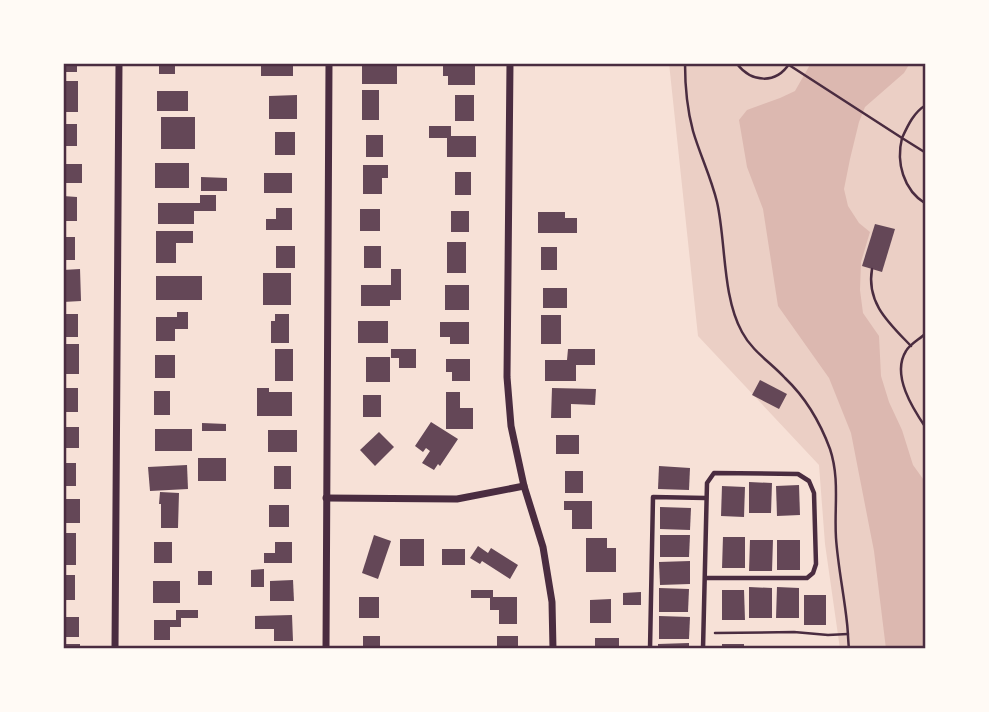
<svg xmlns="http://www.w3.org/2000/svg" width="989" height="712" font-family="'DM Sans',sans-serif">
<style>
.green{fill:#ebcfc5}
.water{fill:#dcb8b0}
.building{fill:#644757}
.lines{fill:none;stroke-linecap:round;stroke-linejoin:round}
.path{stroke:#4a2c40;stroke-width:2.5}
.service{stroke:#4a2c40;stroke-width:4.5}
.minor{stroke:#4a2c40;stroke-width:7}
.neatline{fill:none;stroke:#4a2c40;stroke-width:2.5}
</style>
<rect width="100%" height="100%" fill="#f7e1d7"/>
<path class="green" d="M669,63H926V649H840L825,544L819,465L698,336Z"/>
<path class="water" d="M811,63H910L904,73L865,107L859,122L850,159L844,189L848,206L859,223L870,232L861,262L860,290L863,313L879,336L881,376L889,402L902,430L913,465L926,483V649H886L874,551L851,433L829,378L778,306L763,209L747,167L739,120L747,110L780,98L795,91Z"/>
<g class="building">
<rect x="63" y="63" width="14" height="9"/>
<rect x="159" y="63" width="16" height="11"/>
<path d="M252,63H293V76H261V66H252Z"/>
<rect x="362" y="63" width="35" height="21"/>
<path d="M443,63H475V85H448V76H443Z"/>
<rect x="63" y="81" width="15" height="31"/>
<rect x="362" y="90" width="17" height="30"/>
<rect x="157" y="91" width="31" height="20"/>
<path d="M297,95V119H269V96Z"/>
<rect x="455" y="95" width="19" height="26"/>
<rect x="161" y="117" width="34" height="32"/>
<rect x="63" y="124" width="14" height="22"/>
<path d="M429,126H451V136H476V157H447V138H429Z"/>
<rect x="275" y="132" width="20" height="23"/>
<rect x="366" y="135" width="17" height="22"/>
<rect x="155" y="163" width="34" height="25"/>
<rect x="63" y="164" width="19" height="19"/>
<path d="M363,165H388V178H382V194H363Z"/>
<rect x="455" y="172" width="16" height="23"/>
<rect x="264" y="173" width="28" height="20"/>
<path d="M201,177L227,178V191H201Z"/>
<path d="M200,195H216V211H194V224H158V203H200Z"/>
<path d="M63,196L77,197V221H63Z"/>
<path d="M276,208H292V230H266V219H276Z"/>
<rect x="360" y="209" width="20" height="22"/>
<rect x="451" y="211" width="18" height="21"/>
<path d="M538,212H565V218H577V233H538Z"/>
<path d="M875,224L895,229L882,272L862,266Z"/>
<path d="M156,231H193V243H176V263H156Z"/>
<rect x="63" y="237" width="12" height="23"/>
<rect x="447" y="242" width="19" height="31"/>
<rect x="276" y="246" width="19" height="22"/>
<rect x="364" y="246" width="17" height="22"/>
<rect x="541" y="247" width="16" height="23"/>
<path d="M80,269L81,301L63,302V270Z"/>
<path d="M391,269H401V300H390V306H361V285H391Z"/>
<rect x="263" y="273" width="28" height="32"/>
<rect x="156" y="276" width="46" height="24"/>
<rect x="445" y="285" width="24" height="25"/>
<rect x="543" y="288" width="24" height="20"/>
<path d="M177,312H188V329H175V341H156V317H177Z"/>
<rect x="63" y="314" width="15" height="23"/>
<path d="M275,314H289V343H271V321H275Z"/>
<rect x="541" y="315" width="20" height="29"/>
<rect x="358" y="321" width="30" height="22"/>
<path d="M440,322H469V344H450V337H440Z"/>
<rect x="63" y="344" width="16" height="30"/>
<rect x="275" y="349" width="18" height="32"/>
<path d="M391,349H416V368H399V358H391Z"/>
<path d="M568,349H595V365H576V381H545V360H567Z"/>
<rect x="155" y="355" width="20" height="23"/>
<rect x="366" y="357" width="24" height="25"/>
<path d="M446,359H470V381H452V372H446Z"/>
<path d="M760,380L787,394L779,409L752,395Z"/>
<rect x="63" y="388" width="15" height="24"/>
<path d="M257,388H269V392H292V416H257Z"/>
<path d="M552,388L596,389L595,405L571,404V418H551Z"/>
<rect x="154" y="391" width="16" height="24"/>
<path d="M446,392H460V408H473V429H446Z"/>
<rect x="363" y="395" width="18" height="22"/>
<path d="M431,422L458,439L440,466L438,464L434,470L422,463L430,451L426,448L423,452L415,446Z"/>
<path d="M202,423L226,424V431H202Z"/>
<rect x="63" y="427" width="16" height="21"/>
<rect x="155" y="429" width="37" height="22"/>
<rect x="268" y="430" width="29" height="22"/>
<path d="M379,432L394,447L375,466L360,450Z"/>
<rect x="556" y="435" width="23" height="19"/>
<rect x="198" y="458" width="28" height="23"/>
<rect x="63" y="463" width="13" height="23"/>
<path d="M187,465L188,489L150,491L148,467Z"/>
<rect x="274" y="466" width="17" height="23"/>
<path d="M659,466L690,468L689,490L658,489Z"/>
<rect x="565" y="471" width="18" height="22"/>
<path d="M749,482L772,483L771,513H749Z"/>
<path d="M799,485L800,515L777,516L776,486Z"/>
<path d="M722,486L745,487L744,517L721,516Z"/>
<path d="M160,492L179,493L178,528H161V504H159Z"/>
<rect x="63" y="499" width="17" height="24"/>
<path d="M564,501H592V529H572V510H564Z"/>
<rect x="269" y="505" width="20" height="22"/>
<path d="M660,507L691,508L690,530L660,529Z"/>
<rect x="63" y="533" width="13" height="32"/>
<path d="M374,535L391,541L378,579L362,573Z"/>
<path d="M660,535H690L689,557H660Z"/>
<path d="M723,537H745V568H722Z"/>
<path d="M586,538H607V548H616V572H586Z"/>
<rect x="400" y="539" width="24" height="27"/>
<path d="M750,540H773L772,571H749Z"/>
<rect x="777" y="540" width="23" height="30"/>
<rect x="154" y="542" width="18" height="21"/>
<path d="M275,542H292V563H264V553H275Z"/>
<path d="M478,546L488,553L491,548L518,565L510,579L482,561L480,564L470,558Z"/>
<rect x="442" y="549" width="23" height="16"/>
<path d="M690,561V584L660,585L659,562Z"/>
<path d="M264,569V587H251V570Z"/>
<rect x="198" y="571" width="14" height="14"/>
<rect x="63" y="575" width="12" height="25"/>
<path d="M293,580L294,601H270V581Z"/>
<rect x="153" y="581" width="27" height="22"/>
<path d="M749,587L772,588V618H749Z"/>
<path d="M777,587L799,588V618H776Z"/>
<path d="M659,588L689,589L688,612H659Z"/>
<path d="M471,590H493V597H517V624H499V610H490V598H471Z"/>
<path d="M722,590H744L745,620H722Z"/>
<path d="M641,592V605H623V593Z"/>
<rect x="804" y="595" width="22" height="30"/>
<rect x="359" y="597" width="20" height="21"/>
<path d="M611,599V623H590V600Z"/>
<path d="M176,610H198V618H181V627H170V640H154V620H176Z"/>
<path d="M292,615L293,641H274V629H255V616Z"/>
<path d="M659,616L690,617L689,639H659Z"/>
<rect x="63" y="617" width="16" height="20"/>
<rect x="363" y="636" width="17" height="13"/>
<rect x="497" y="636" width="21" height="13"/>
<rect x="595" y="638" width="24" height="11"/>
<path d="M689,643V649H658V644Z"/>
<rect x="63" y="644" width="17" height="5"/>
<rect x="722" y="644" width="22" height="5"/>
</g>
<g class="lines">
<g class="path">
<path d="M685,63C685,86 687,109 693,131C700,155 711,177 717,202C726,241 722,296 742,332C752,351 770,362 785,378C805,397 820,422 830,449C840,479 834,508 836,538C838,567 844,594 847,623C848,631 848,640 849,649"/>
<path d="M720,63L730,64L740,63"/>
<path d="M737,64C752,83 776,84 789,64"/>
<path d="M789,65L902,138C896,162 903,190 926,204"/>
<path d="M926,105C914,112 908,125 902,138L926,153"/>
<path d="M872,269C866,303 889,323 911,346"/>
<path d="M926,333C920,339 910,344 906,351C891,375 913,409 926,428"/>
<path d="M715,633L794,632L828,635L848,634"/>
</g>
<g class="service">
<path d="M650,649L653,497L706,498"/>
<path d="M703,649L707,483L714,473L798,474L809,481L814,493L816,564L813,573L807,578H705"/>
</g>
<g class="minor">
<path d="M510,63L507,377L511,426L524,486L543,547L552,602L553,649"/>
<path d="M326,498L457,499L524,486"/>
<path d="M115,649L119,63"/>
<path d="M326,649L329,63"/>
</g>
</g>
<rect width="989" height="712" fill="none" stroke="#fffaf5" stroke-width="130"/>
<rect x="65" y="65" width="859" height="582" class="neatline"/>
</svg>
